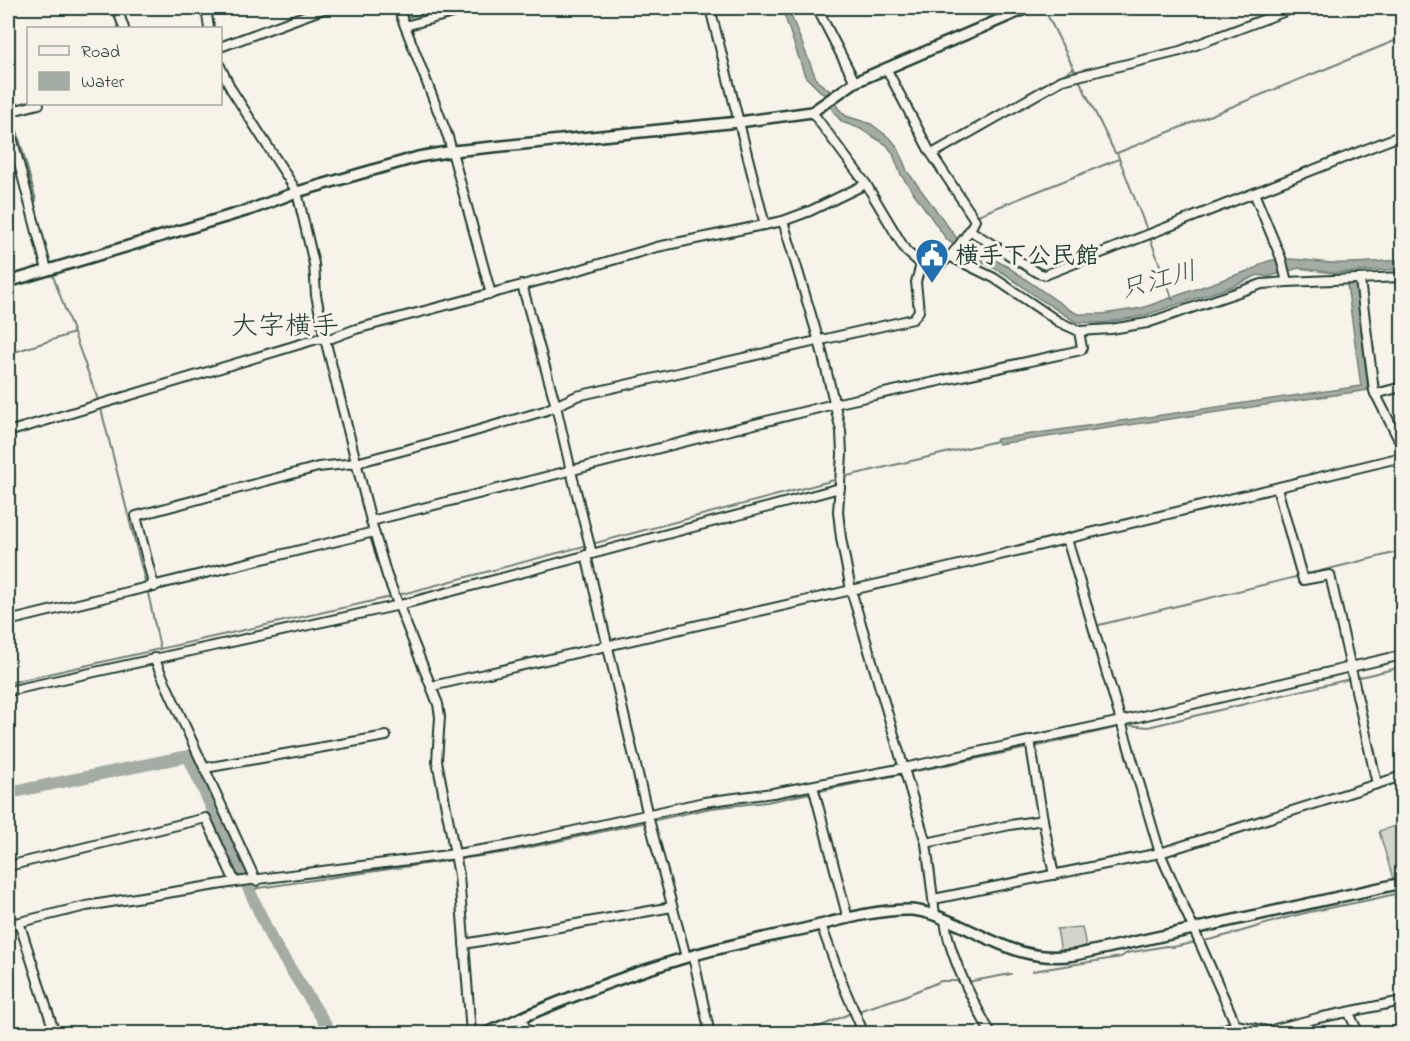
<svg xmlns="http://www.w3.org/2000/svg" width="1410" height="1041" font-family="'Indie Flower','Klee One',sans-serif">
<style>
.green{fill:#d3d5ca;stroke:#79897f;stroke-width:1.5}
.water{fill:#a4ada3;stroke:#6f8077;stroke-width:1.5}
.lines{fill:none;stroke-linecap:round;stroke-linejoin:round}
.stream{stroke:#6f8077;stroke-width:2}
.river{stroke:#a4ada3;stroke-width:12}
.minor-casing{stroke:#1f3d34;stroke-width:12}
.tertiary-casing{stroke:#1f3d34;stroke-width:14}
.minor{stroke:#f7f3e8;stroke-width:8}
.tertiary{stroke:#f7f3e8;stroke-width:9}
.labels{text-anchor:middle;stroke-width:6;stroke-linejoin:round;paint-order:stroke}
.poi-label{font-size:24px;font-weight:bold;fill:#1f3d34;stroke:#f7f3e8;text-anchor:start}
.water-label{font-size:26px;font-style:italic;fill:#405950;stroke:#f7f3e8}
.quarter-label{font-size:27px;fill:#1f3d34;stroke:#f7f3e8}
</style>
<rect width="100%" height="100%" fill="#f7f3e8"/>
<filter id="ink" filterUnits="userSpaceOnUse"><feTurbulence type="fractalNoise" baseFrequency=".0167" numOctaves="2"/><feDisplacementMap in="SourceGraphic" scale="12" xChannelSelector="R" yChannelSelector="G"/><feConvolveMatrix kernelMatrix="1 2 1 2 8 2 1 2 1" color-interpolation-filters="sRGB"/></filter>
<g filter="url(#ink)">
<g class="green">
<path d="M1402,824V876L1393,879L1379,831Z"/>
<path d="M1082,927L1086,946L1061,952L1057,929Z"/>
</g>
<g class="water">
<path d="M782,8H788L817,81L829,90L838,108L846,116L871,124L892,140L899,150L907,171L958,240L1008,267L1070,310L1078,314H1103L1142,308L1256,268C1272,252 1311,262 1332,263C1356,264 1379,261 1402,260V269L1333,273L1299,268L1268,277L1258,275L1233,286L1143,316L1103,323L1076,322L1038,298L1005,274L970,255L947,240L901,175L893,154L887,145L859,128L842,122L833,111L826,97L805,76Z"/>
<path d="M1347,284H1356L1368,390L998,444L997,439L1361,386Z"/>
</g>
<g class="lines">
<g class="stream">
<path d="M405,8L408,17L443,8"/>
<path d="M1044,8L1115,153H1117L1402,38"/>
<path d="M8,97L10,107"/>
<path d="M13,116L36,200L34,204L50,265"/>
<path d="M934,148L1074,68"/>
<path d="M1117,153L1147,230"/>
<path d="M978,215L1119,159"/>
<path d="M1150,238L1173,300"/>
<path d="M53,276L98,400"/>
<path d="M8,354L74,333"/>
<path d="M1376,389L1402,382"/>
<path d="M101,409L146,585"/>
<path d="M843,477L997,441"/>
<path d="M148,593L160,648"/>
<path d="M1099,625L1402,551"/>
<path d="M1356,678L1402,667"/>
<path d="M8,683L391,597L838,479"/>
<path d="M1034,747L1127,725L1148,727L1350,679"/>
<path d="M907,773L1028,748"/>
<path d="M1277,820L1402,780"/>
<path d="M1022,885L1157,858"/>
<path d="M250,891L258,888L508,852L711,808L767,802L902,774"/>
<path d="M1203,941C1234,935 1263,924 1293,916C1329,907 1366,902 1402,892"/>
<path d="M1033,971L1121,957L1127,953L1166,946L1173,947L1197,942"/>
<path d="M967,982L1011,974"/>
<path d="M858,1011L902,997L941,981H961"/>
<path d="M803,1034L851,1013"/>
</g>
<path class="river" d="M8,793L188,756L272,940L332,1034"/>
<defs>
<g id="minor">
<path d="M117,8L124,28"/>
<path d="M206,8L209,28"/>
<path d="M398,8L448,137L491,294"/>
<path d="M710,8L765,225"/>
<path d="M817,8L855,82"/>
<path d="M405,26L471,8"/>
<path d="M220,47L326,8"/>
<path d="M220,66L231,89L297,192L314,264L316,295L325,339L371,521L387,576L438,704L440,717L437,761L459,875L471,1034"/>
<path d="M8,112L39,104"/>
<path d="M812,112L866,184L906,251L921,264C927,265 935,266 940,264C950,260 971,230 975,220L929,150L886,68"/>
<path d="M8,122L47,270"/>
<path d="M932,154L1062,80L1180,51L1294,8"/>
<path d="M1254,193L1281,258L1287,282L1402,277"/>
<path d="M783,221L821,348L841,431L842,454L838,512L841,538L851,590L926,843L935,915"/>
<path d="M971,231L1038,273L1045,275L1402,135"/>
<path d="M951,257L994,278L1059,322L1079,331L1111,329L1147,323L1262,284L1287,282"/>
<path d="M1360,280L1374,391L1402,446"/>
<path d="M522,285L556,406L571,471L592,554"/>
<path d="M1375,394L1402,387"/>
<path d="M8,432L317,339L332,338L356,329L572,272L657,247L783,221L810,211L866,184"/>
<path d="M1277,488L1303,580L1330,575L1377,784"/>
<path d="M371,521L834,404L1081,350L1082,348L1079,331"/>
<path d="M1067,539L1160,853L1236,1025"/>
<path d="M586,555L648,816L686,957"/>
<path d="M154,587L136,516L318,467L356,463L465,434L544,411L577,396L913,319L919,311L916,282L921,264"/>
<path d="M8,621L374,532"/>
<path d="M154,658L256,881"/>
<path d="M432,686L926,573L1402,457"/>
<path d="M8,691L400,605L840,488"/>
<path d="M1030,740L1043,820"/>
<path d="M205,768L386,736"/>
<path d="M813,786L848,919"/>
<path d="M926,843L1010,825L1043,820L1054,875"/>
<path d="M8,866L206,818L235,882"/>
<path d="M934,899L1160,853L1402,776"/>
<path d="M945,919C948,955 974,1003 991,1034"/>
<path d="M19,922L55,1034"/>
<path d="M8,925L86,906L235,882L456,854L506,846L704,802L773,793L904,768L1121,721L1402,655"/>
<path d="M821,925L843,985L864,1034"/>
<path d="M464,944L672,907"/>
<path d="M693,956L710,1034"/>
<path d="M1349,1013L1359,1034"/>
<path d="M520,1017L529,1034"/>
<path d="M1270,1032L1275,1029L1318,1018L1402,1001"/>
<path d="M1211,1034L1236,1025L1267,1031L1271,1034"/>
</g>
<g id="tertiary">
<path d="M8,282L252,209L297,192L418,157L453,151L739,122L812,112L855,82L1027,8"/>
<path d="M484,1034C549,1005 616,978 684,958C723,946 764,938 804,929C838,921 876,909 911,910C928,911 944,919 959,925C1000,944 1028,962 1075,955L1402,883"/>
</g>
</defs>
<use href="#minor" class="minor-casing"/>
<use href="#tertiary" class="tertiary-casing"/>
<use href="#minor" class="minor"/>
<use href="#tertiary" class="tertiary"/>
</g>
</g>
<defs>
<symbol id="civic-pin" viewBox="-11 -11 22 30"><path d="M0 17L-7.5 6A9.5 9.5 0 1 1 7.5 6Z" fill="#1f6fb2" stroke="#f7f3e8"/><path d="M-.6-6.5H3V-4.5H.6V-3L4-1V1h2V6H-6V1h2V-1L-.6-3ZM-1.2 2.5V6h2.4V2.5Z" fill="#fff"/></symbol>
</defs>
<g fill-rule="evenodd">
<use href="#civic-pin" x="913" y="236" width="38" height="52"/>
</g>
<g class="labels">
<g class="poi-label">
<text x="955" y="263">横手下公民館</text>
</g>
<g class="water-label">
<text transform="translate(1158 279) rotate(-15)" y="9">只江川</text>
</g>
<g class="quarter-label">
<text x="285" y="334">大字横手</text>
</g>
</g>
<rect width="1410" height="1041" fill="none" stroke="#f7f3e8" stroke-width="30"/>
<rect x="15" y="15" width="1380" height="1011" fill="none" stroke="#1f3d34" stroke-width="2" filter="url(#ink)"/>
<rect x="27" y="27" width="195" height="78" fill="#f7f3e8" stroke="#a1aaa0" stroke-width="1.5"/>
<rect x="39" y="46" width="30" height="9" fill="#f7f3e8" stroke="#a1aaa0" stroke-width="1.5"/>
<text x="81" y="57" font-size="18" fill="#1f3d34">Road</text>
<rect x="39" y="72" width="30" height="18" fill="#a4ada3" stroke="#a1aaa0" stroke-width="1.5"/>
<text x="81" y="87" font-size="18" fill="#1f3d34">Water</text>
</svg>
